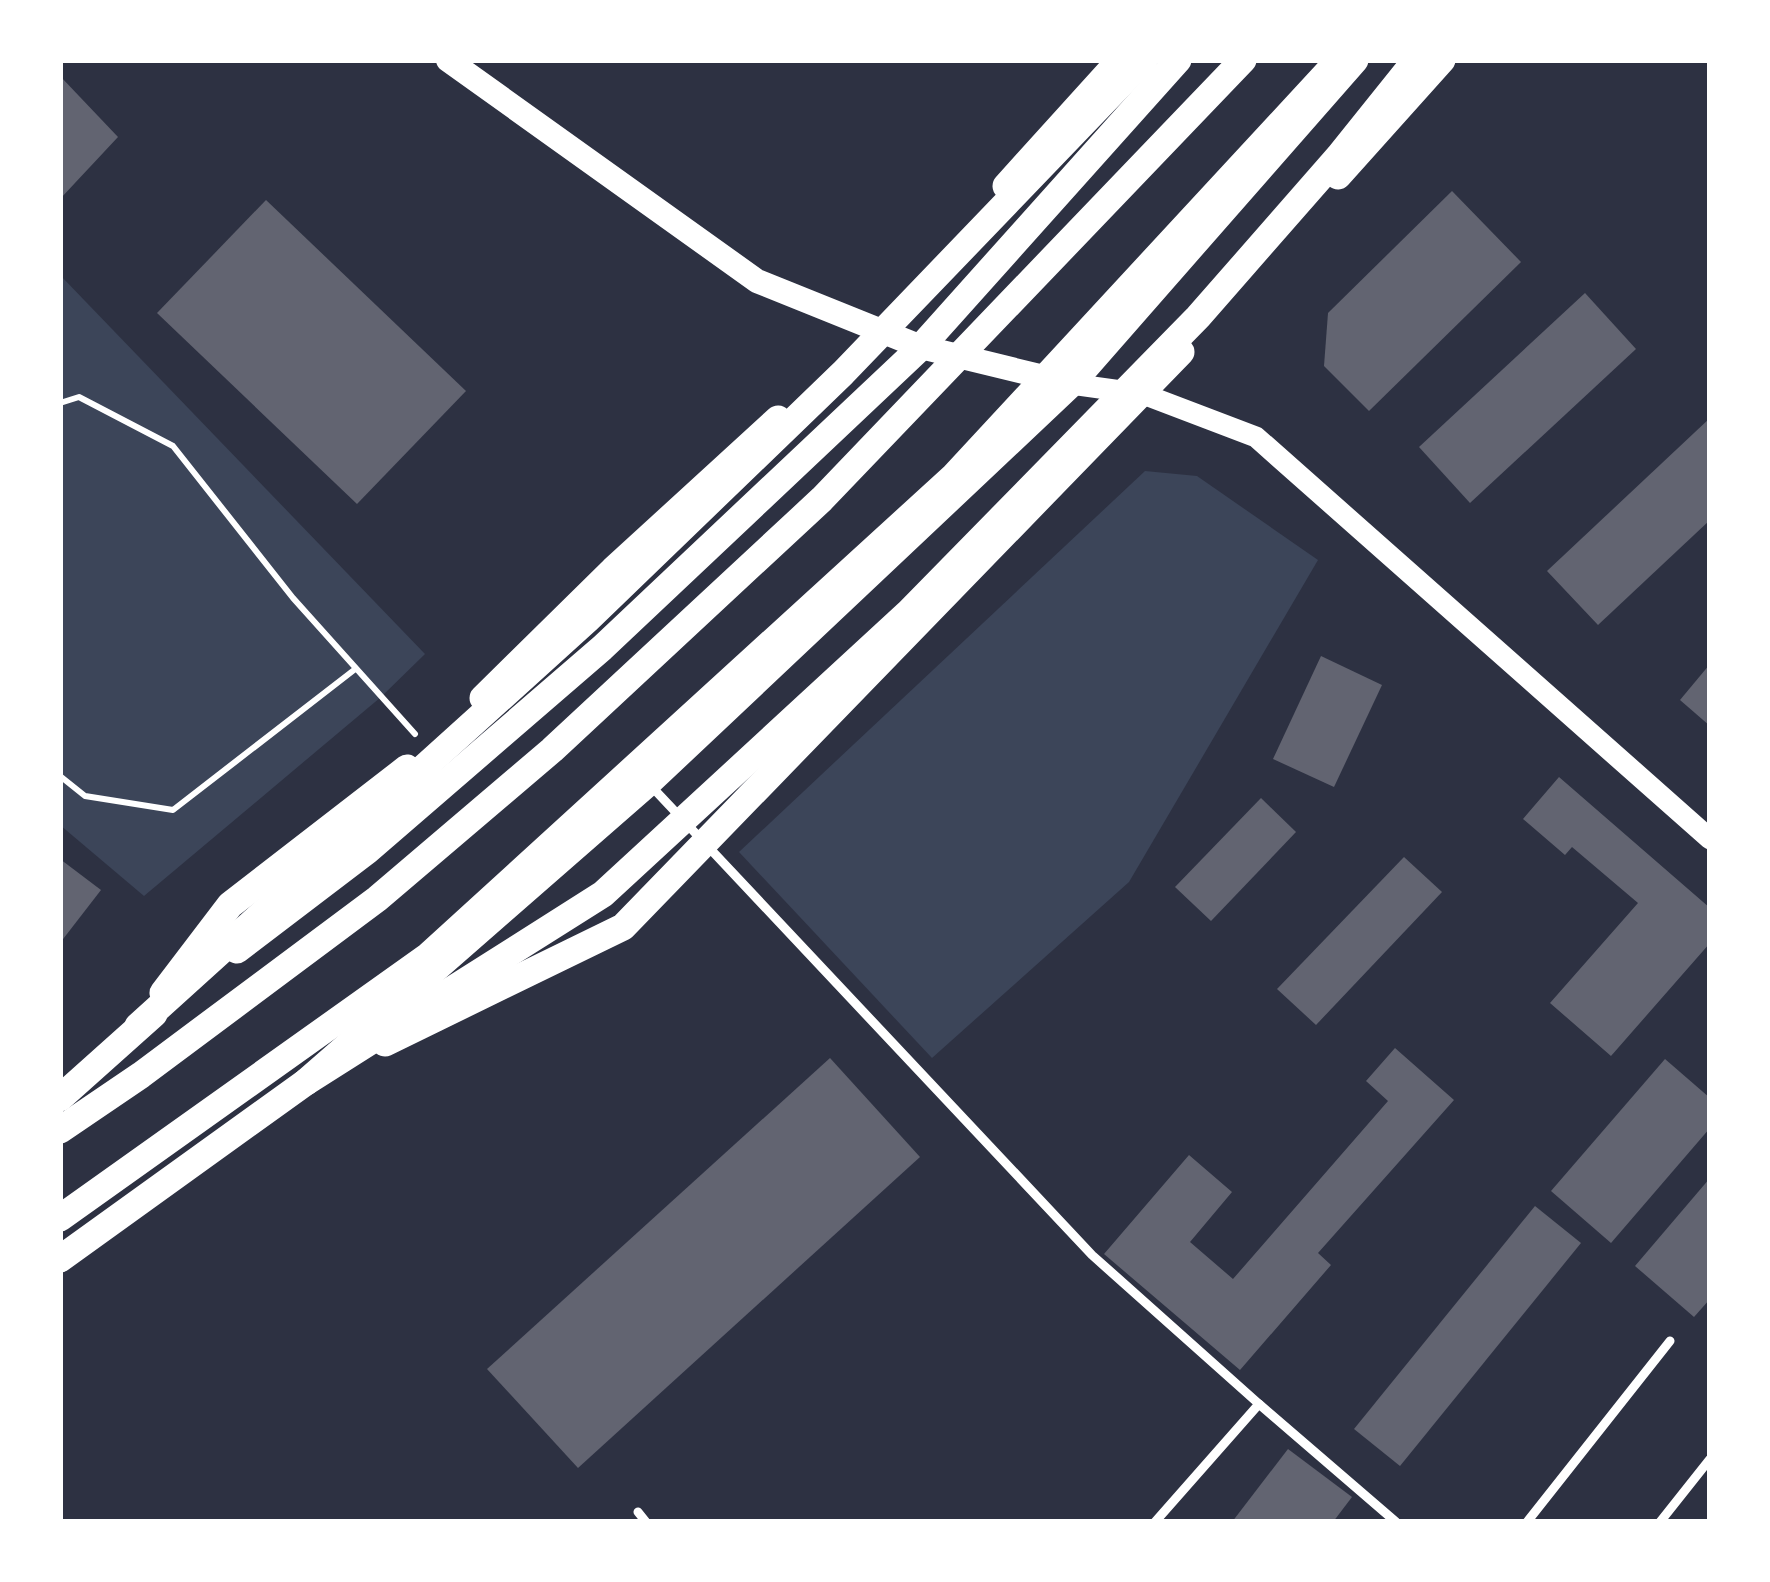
<svg xmlns="http://www.w3.org/2000/svg" width="1770" height="1582" font-family="'Fira Sans',sans-serif">
<style>
.green{fill:#3c4559}
.building{fill:#626471}
.lines{fill:none;stroke-linecap:round;stroke-linejoin:round}
.path{stroke:#fff;stroke-width:6}
.service{stroke:#fff;stroke-width:9}
.tertiary{stroke:#fff;stroke-width:21}
.secondary{stroke:#fff;stroke-width:24}
.primary{stroke:#fff;stroke-width:27}
.trunk{stroke:#fff;stroke-width:27}
</style>
<rect width="100%" height="100%" fill="#2d3142"/>
<g class="green">
<path d="M60,275L425,654L381,697L144,896L60,825Z"/>
<path d="M1145,471L1197,476L1318,560L1129,882L932,1058L739,852Z"/>
</g>
<g class="building">
<path d="M60,76L118,137L60,199Z"/>
<path d="M1452,191L1521,262L1369,411L1324,366L1328,313Z"/>
<path d="M266,200L466,391L357,504L157,313Z"/>
<path d="M1585,293L1636,349L1470,503L1419,447Z"/>
<path d="M1710,418V520L1598,625L1547,571Z"/>
<path d="M1321,656L1382,685L1334,787L1273,759Z"/>
<path d="M1710,664V726L1680,700Z"/>
<path d="M1559,777L1710,908V943L1611,1056L1550,1003L1638,903L1572,847L1565,855L1523,819Z"/>
<path d="M1261,798L1296,832L1211,921L1175,887Z"/>
<path d="M1404,857L1442,892L1316,1025L1277,989Z"/>
<path d="M60,859L101,890L60,943Z"/>
<path d="M1395,1048L1454,1100L1318,1253L1331,1265L1240,1370L1104,1254L1189,1155L1232,1192L1190,1242L1233,1279L1388,1101L1366,1081Z"/>
<path d="M830,1058L920,1157L578,1468L487,1369Z"/>
<path d="M1665,1059L1710,1098V1128L1611,1243L1551,1191Z"/>
<path d="M1710,1178V1299L1694,1317L1635,1266Z"/>
<path d="M1535,1206L1581,1243L1400,1466L1354,1429Z"/>
<path d="M1288,1449L1352,1497L1333,1522H1232Z"/>
</g>
<g class="lines">
<g class="path">
<path d="M60,403L79,397L173,446L293,598L415,734"/>
<path d="M60,776L85,796L173,810L354,670"/>
</g>
<g class="service">
<path d="M652,787L1092,1255L1259,1404L1155,1522"/>
<path d="M1259,1404L1396,1522"/>
<path d="M638,1512L646,1522"/>
<path d="M1527,1522L1670,1341"/>
<path d="M1660,1522L1710,1459"/>
</g>
<path class="tertiary" d="M1071,384L1143,394L1256,437L1710,839"/>
<path class="secondary" d="M448,60L757,281L921,347L1060,381"/>
<g class="primary">
<path d="M1338,176L1442,60"/>
<path d="M1006,186L1120,60"/>
<path d="M483,698L613,570L778,419"/>
<path d="M237,950L367,851L602,648L921,347L1178,60"/>
<path d="M163,993L230,905L407,768"/>
<path d="M385,1043L623,927L1181,352"/>
<path d="M60,1098L154,1014"/>
<path d="M60,1259L306,1082L648,783L1071,384L1355,60"/>
</g>
<g class="trunk">
<path d="M138,1026L587,620L843,373L1144,60"/>
<path d="M306,1082L603,894L909,612L1198,317L1339,156L1416,60"/>
<path d="M60,1130L141,1075L377,899L552,750L822,499L1243,60"/>
<path d="M60,1218L428,956L954,476L1339,60"/>
</g>
</g>
<rect width="1770" height="1582" fill="none" stroke="#ffffff" stroke-width="126"/>
</svg>
